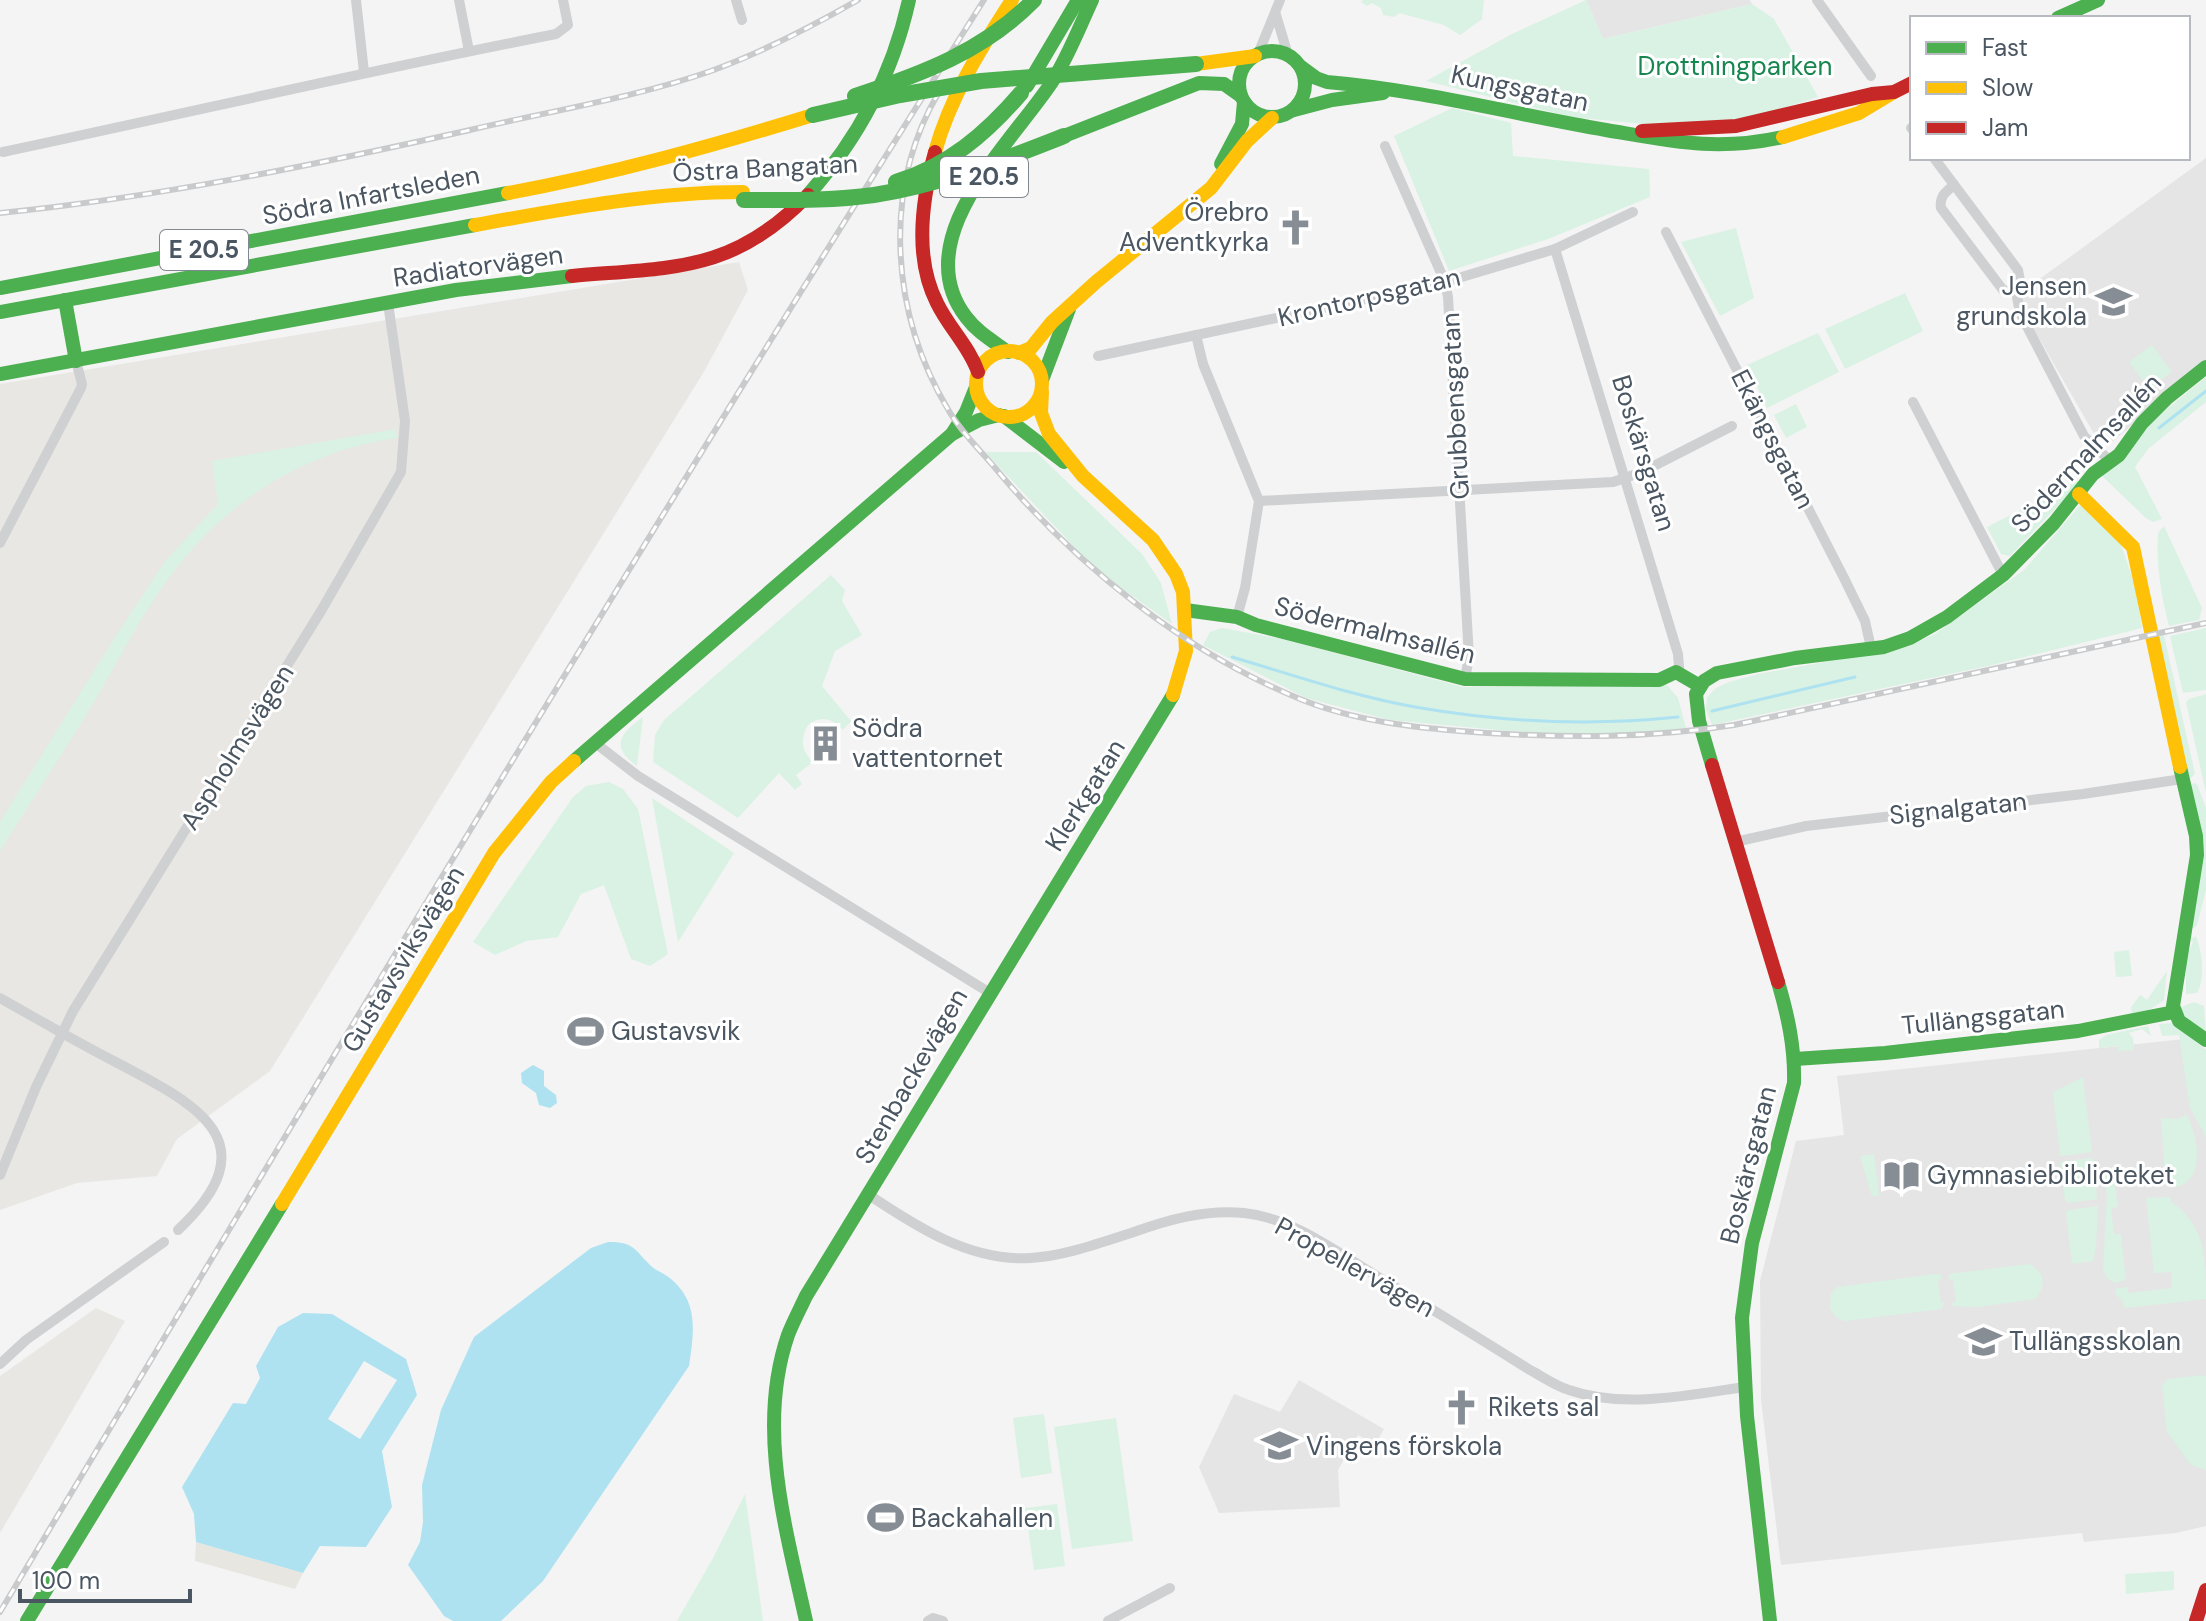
<svg xmlns="http://www.w3.org/2000/svg" width="2206" height="1621" font-family="'DM Sans',sans-serif">
<style>
.commercial{fill:#e8e7e3}
.education{fill:#e6e5e6}
.green{fill:#d9f2e3}
.sand{fill:#e7e6e1}
.water{fill:#aee2f0;fill-rule:evenodd}
.lines{fill:none;stroke-linecap:round;stroke-linejoin:round}
.stream{stroke:#aee2f0;stroke-width:3}
.street{stroke:#ced0d2;stroke-width:10}
.fast{stroke:#4caf50;stroke-width:14}
.slow{stroke:#ffc107;stroke-width:14}
.jam{stroke:#c62828;stroke-width:14}
.rail-casing{stroke:#c9cacc;stroke-width:6}
.rail{stroke:#fff;stroke-width:3;stroke-dasharray:9;stroke-linecap:butt}
.fast-bridge{stroke:#4caf50;stroke-width:16}
.labels{text-anchor:middle;stroke-width:6;stroke-linejoin:round;paint-order:stroke}
.shield{fill:#fff;stroke:#808990;stroke-width:2}
.shield-label{font-size:24px;font-weight:bold;fill:#4a5661}
.park-label{font-size:26px;fill:#17864f;stroke:#fff}
.street-label{font-size:26px;fill:#4a5661;stroke:#fff}
.poi-label{font-size:26px;fill:#4a5661;stroke:#fff;text-anchor:start}
</style>
<rect width="100%" height="100%" fill="#f4f4f4"/>
<g class="commercial">
<path d="M739,262L748,290L705,370L270,1071L177,1139L157,1176L77,1183L0,1210V384Z"/>
<path d="M96,1308L125,1321L0,1533V1376Z"/>
</g>
<g class="education">
<path d="M1586,0H1750L1752,4L1603,39Z"/>
<path d="M2206,158V363L2113,441L2097,439L2021,307L2019,294Z"/>
<path d="M2184,1039L2206,1054V1526L2176,1533L2084,1542L2082,1533L1781,1565L1761,1400L1760,1281L1796,1141L1844,1135L1837,1076Z"/>
<path d="M1299,1380L1384,1429L1375,1445L1358,1435L1338,1470L1340,1507L1219,1513L1199,1467L1234,1394L1280,1412Z"/>
</g>
<g class="green">
<path d="M1363,0H1484L1482,19L1460,35L1444,25L1399,13L1394,17L1383,15L1381,8L1372,3L1367,6L1361,2Z"/>
<path d="M1586,0L1603,39L1752,4L1774,19L1818,97L1742,121L1654,125L1572,117L1426,81L1512,34Z"/>
<path d="M1452,108L1511,123L1513,156L1649,169L1650,197L1548,239L1449,271L1394,136Z"/>
<path d="M1736,228L1754,298L1720,316L1681,242Z"/>
<path d="M1905,293L1923,331L1845,369L1825,329Z"/>
<path d="M1818,333L1839,372L1767,408L1747,365Z"/>
<path d="M2152,345L2172,372L2149,389L2129,362Z"/>
<path d="M2206,377V402L2148,449L2135,467L2162,519L2153,522L2146,518L2100,474L2127,452L2157,417Z"/>
<path d="M1796,404L1807,427L1786,438L1774,415Z"/>
<path d="M396,429L397,438C297,452 215,509 159,592C134,628 114,669 91,707C62,755 30,803 0,851V822L117,634L166,560L218,504L212,461Z"/>
<path d="M985,452H1036L1142,554L1161,583L1172,624L1096,570Z"/>
<path d="M2077,481V486L2010,556L2001,554L1987,527Z"/>
<path d="M2082,503L2119,539L2135,585L2142,628L1992,665L1712,725L1706,709L1707,697L1716,688L1729,682L1758,674L1825,662L1850,653L1887,654L1935,634L2024,570Z"/>
<path d="M2164,526L2202,608L2199,620L2169,626C2161,595 2156,565 2158,533Z"/>
<path d="M831,575L845,590L842,601L862,635L835,651L822,686L851,721L843,730C832,718 821,715 808,725C800,740 801,750 813,762L796,775L802,784L795,790L779,773L738,818L653,762L655,735L664,720Z"/>
<path d="M1222,628L1283,639L1463,687L1667,685L1678,698L1686,728L1629,734L1532,733L1390,720L1306,698L1203,645L1210,632Z"/>
<path d="M2206,628V690L2183,693L2170,636Z"/>
<path d="M2164,635L2195,774L2190,779L2179,743L2159,636Z"/>
<path d="M2206,694V793L2186,702L2189,699Z"/>
<path d="M643,717L637,766C609,746 621,733 643,717Z"/>
<path d="M609,782L623,789L638,809L668,954L650,966L631,959L604,885L581,894L558,937L526,941L495,955L473,942L573,797L586,786Z"/>
<path d="M2194,783L2197,784L2206,808V890L2197,925L2194,928L2188,927L2200,826L2191,785Z"/>
<path d="M652,798L734,853L678,942Z"/>
<path d="M2196,936C2202,953 2206,977 2197,993L2186,994V961L2193,941L2189,940Z"/>
<path d="M2129,950L2132,976L2116,977L2114,952Z"/>
<path d="M2167,971L2164,1000L2149,1010L2132,1013L2131,1007L2140,995L2147,1000Z"/>
<path d="M2194,1002L2204,1006L2206,1034C2195,1026 2185,1020 2181,1007Z"/>
<path d="M2174,1023L2206,1050V1137L2190,1108L2179,1035L2162,1036L2159,1024Z"/>
<path d="M2148,1026L2151,1036L2142,1029L2129,1033L2133,1038L2134,1050L2118,1051L2117,1046L2099,1048V1040L2106,1035Z"/>
<path d="M2083,1077L2092,1152L2063,1156L2060,1155L2053,1092Z"/>
<path d="M2187,1115C2198,1137 2206,1179 2177,1187L2165,1178L2161,1118L2177,1119Z"/>
<path d="M1874,1154L1879,1196H1872L1860,1156Z"/>
<path d="M2091,1158L2094,1160L2097,1199L2068,1203L2065,1200L2060,1162Z"/>
<path d="M2104,1170L2111,1171L2110,1178L2115,1187L2118,1207L2111,1208L2114,1234H2121L2126,1280L2115,1283L2107,1278L2103,1269L2107,1196Z"/>
<path d="M2171,1197V1202C2206,1224 2206,1261 2206,1299L2125,1308L2122,1300L2116,1295L2115,1289L2127,1287L2128,1293L2172,1288L2171,1272L2154,1273L2146,1198Z"/>
<path d="M2098,1206L2096,1248L2093,1261L2072,1264L2066,1213L2068,1210Z"/>
<path d="M2029,1264C2045,1272 2047,1286 2035,1299L1978,1307L1953,1306L1952,1303L1956,1302L1953,1280H1949V1274Z"/>
<path d="M1935,1274H1940L1942,1278L1938,1281L1941,1303H1944L1942,1309L1845,1321L1836,1317L1830,1309L1831,1293L1837,1287Z"/>
<path d="M2202,1375L2206,1377V1470L2191,1465L2167,1432L2162,1385L2168,1379Z"/>
<path d="M1044,1414L1052,1473L1021,1478L1013,1418Z"/>
<path d="M1116,1418L1133,1541L1072,1549L1054,1427Z"/>
<path d="M745,1494L763,1621H677L712,1560Z"/>
<path d="M1057,1504L1065,1566L1034,1570L1025,1508Z"/>
<path d="M2174,1571V1590L2126,1594L2125,1574Z"/>
</g>
<path class="sand" d="M196,1542L303,1573L295,1589L195,1561Z"/>
<g class="water">
<path d="M533,1065L544,1071V1086L556,1095L557,1103L550,1108L539,1105L536,1093L522,1083L521,1073Z"/>
<path d="M608,1242C634,1242 634,1249 650,1265C656,1271 664,1273 671,1279C699,1303 694,1332 689,1366L543,1581L501,1621H453L444,1616L408,1565L420,1542L423,1522L422,1485L441,1410L474,1337L591,1248Z"/>
<path d="M303,1313L332,1314L406,1359L417,1395L382,1451L392,1507L366,1547L320,1546L303,1573L196,1542L194,1514L182,1487L233,1403L246,1404L260,1378L256,1366L278,1327ZM364,1361L397,1380L360,1439L328,1419Z"/>
</g>
<g class="lines">
<g class="stream">
<path d="M2159,428L2206,391"/>
<path d="M1232,657C1293,675 1353,696 1415,707C1501,722 1592,726 1678,717"/>
<path d="M1712,711L1855,677"/>
</g>
<g class="street">
<path d="M356,0L364,72"/>
<path d="M459,0L469,51"/>
<path d="M736,0L742,20"/>
<path d="M1817,0L1871,76"/>
<path d="M1276,15L1288,55"/>
<path d="M1258,54L1280,0"/>
<path d="M1911,128L1912,129"/>
<path d="M1385,146L1445,282L1448,297L1469,657L1465,679"/>
<path d="M3,152C188,113 371,70 556,34L568,25L563,0"/>
<path d="M1934,158L2018,270L2020,281L2016,292L2020,313L2084,436L2109,460"/>
<path d="M1954,185C1946,192 1939,196 1941,208L2003,290L2016,292"/>
<path d="M1666,232L1844,578L1865,621L1871,648"/>
<path d="M1555,249L1678,654L1679,667L1676,672"/>
<path d="M1196,335L1203,364L1259,501L1245,588L1237,617"/>
<path d="M1098,356L1445,282L1555,249L1633,212"/>
<path d="M1913,402L2003,575"/>
<path d="M1259,501L1613,482L1642,472L1732,426"/>
<path d="M0,543L81,388L82,384L76,361"/>
<path d="M594,742L638,776L990,993"/>
<path d="M1735,842L1806,826L2083,794L2182,779"/>
<path d="M0,998C36,1018 71,1039 108,1058C189,1101 276,1138 178,1230"/>
<path d="M0,1175L36,1087L73,1011L321,611L401,472L405,421L388,303"/>
<path d="M869,1195C917,1227 971,1262 1031,1258C1065,1256 1099,1243 1131,1233C1167,1220 1205,1209 1244,1213C1292,1218 1334,1250 1375,1275C1427,1306 1479,1338 1530,1370C1543,1377 1556,1386 1569,1390C1623,1409 1690,1395 1744,1387"/>
<path d="M0,1364L26,1340L164,1242"/>
<path d="M928,1621L933,1618L943,1621"/>
<path d="M1108,1621L1170,1588"/>
</g>
<g class="fast">
<path d="M2058,18L2098,0"/>
<circle cx="1272" cy="84" r="33"/>
<path d="M1301,67L1316,78L1327,82C1422,90 1513,114 1606,130C1671,141 1716,152 1783,137"/>
<path d="M1027,86L1078,0"/>
<path d="M1294,110L1332,100L1383,93"/>
<path d="M1064,136L1199,83L1224,84L1241,96"/>
<path d="M1221,164L1242,124L1244,102"/>
<path d="M808,195C858,139 893,73 909,0"/>
<path d="M0,288L508,193"/>
<path d="M65,300L76,361"/>
<path d="M0,312L475,225"/>
<path d="M1008,352C993,341 977,332 966,317C906,239 1011,144 1052,82C1068,57 1079,28 1092,0"/>
<path d="M0,374L456,290L572,276"/>
<path d="M1042,380L1069,309"/>
<path d="M1004,416L1064,462"/>
<path d="M952,434L979,420L999,415"/>
<path d="M1185,610L1237,617L1256,625L1465,679L1659,680L1676,672L1700,686"/>
<path d="M574,761L952,434L966,412L976,387"/>
<path d="M1712,765L1699,721L1696,694L1704,681L1717,673L1795,658L1884,647L1910,638L1947,617L2003,575L2054,523L2093,474L2119,455L2142,423L2167,398L2206,367"/>
<path d="M2180,767L2196,836L2197,855L2173,1006L2179,1021L2206,1040"/>
<path d="M1795,1059L1885,1053L2078,1031L2174,1012"/>
<path d="M27,1621L282,1204"/>
<path d="M806,1621C786,1529 756,1428 788,1335C793,1322 800,1309 806,1296L1173,695"/>
<path d="M1770,1621L1747,1416L1742,1318L1752,1243L1794,1083C1795,1048 1788,1016 1778,982"/>
</g>
<g class="slow">
<path d="M1196,64L1255,56"/>
<path d="M1783,137L1859,113L1894,92"/>
<path d="M935,152C950,97 981,48 1012,0"/>
<path d="M508,193C612,174 712,146 813,115"/>
<path d="M475,225C563,209 653,192 743,192"/>
<circle cx="1009" cy="384" r="33"/>
<path d="M1019,353L1031,348L1052,322L1096,282L1211,188L1247,141L1272,118"/>
<path d="M1042,392L1041,413L1049,434L1083,476L1153,540L1176,574L1183,592L1186,651L1173,695"/>
<path d="M2079,494L2133,547L2180,767"/>
<path d="M282,1204L494,853L551,782L574,761"/>
</g>
<g class="jam">
<path d="M1642,131L1736,126L1872,94L1894,92L1912,83"/>
<path d="M935,152C922,199 914,258 937,303C949,328 969,346 978,372"/>
<path d="M572,276C672,267 733,273 808,195"/>
<path d="M1712,765L1778,982"/>
<path d="M2196,1621L2206,1590"/>
</g>
<defs>
<g id="rail">
<path d="M939,92C881,190 891,315 949,411C961,432 980,450 996,469C1077,566 1185,653 1305,701C1362,723 1426,729 1487,733C1571,738 1651,738 1734,725L2206,623"/>
<path d="M0,213C159,197 315,165 470,130C550,111 634,98 711,71C763,52 811,27 858,0"/>
<path d="M0,1612C323,1072 647,532 984,0"/>
</g>
</defs>
<use href="#rail" class="rail-casing"/>
<use href="#rail" class="rail"/>
<g class="fast-bridge">
<path d="M855,96C922,74 984,51 1034,0"/>
<path d="M813,115L900,95L981,81L1196,64"/>
<path d="M896,182C948,166 986,134 1021,93"/>
<path d="M744,200C788,200 831,201 874,195C940,185 1003,160 1064,136"/>
</g>
</g>
<defs>
<symbol id="church-bare" viewBox="-9 -9 18 18"><path d="M-1.2-6h2.4v3.5h3.3v2.4h-3.3V6h-2.4V-.1h-3.3v-2.4h3.3Z" fill="#868d94" stroke="#fff" stroke-width="2.5" paint-order="stroke"/></symbol>
<symbol id="school-bare" viewBox="-9 -9 18 18"><path d="M0-5L7-2L0 1L-7-2ZM-4 1L0 2.5L4 1V4Q0 6-4 4Z" fill="#868d94" stroke="#fff" stroke-width="2.5" paint-order="stroke"/></symbol>
<symbol id="building-bare" viewBox="-9 -9 18 18"><path d="M-4-6H4V6H1V3H-1V6H-4ZM-2.5-4.3h1.7v1.8h-1.7ZM.8-4.3h1.7v1.8H.8ZM-2.5-1h1.7V.8h-1.7ZM.8-1h1.7V.8H.8Z" fill="#868d94" stroke="#fff" stroke-width="2.5" paint-order="stroke"/></symbol>
<symbol id="stadium-bare" viewBox="-9 -9 18 18"><path d="M0-5a6.5 5 0 1 0 0 10a6.5 5 0 1 0 0-10ZM-3.5-1.8h7v3.6h-7Z" fill="#868d94" stroke="#fff" stroke-width="2.5" paint-order="stroke"/></symbol>
<symbol id="library-bare" viewBox="-9 -9 18 18"><path d="M-6-4Q-3-5.5-.7-3.5V5Q-3 3-6 4ZM6-4Q3-5.5 .7-3.5V5Q3 3 6 4Z" fill="#868d94" stroke="#fff" stroke-width="2.5" paint-order="stroke"/></symbol>
</defs>
<g fill-rule="evenodd">
<use href="#church-bare" x="1270" y="202" width="51" height="51"/>
<use href="#school-bare" x="2088" y="276" width="51" height="51"/>
<use href="#building-bare" x="800" y="718" width="51" height="51"/>
<use href="#stadium-bare" x="560" y="1006" width="51" height="51"/>
<use href="#library-bare" x="1876" y="1150" width="51" height="51"/>
<use href="#school-bare" x="1958" y="1316" width="51" height="51"/>
<use href="#church-bare" x="1436" y="1382" width="51" height="51"/>
<use href="#school-bare" x="1254" y="1420" width="51" height="51"/>
<use href="#stadium-bare" x="860" y="1492" width="51" height="51"/>
</g>
<g class="labels">
<g class="shield">
<rect x="940" y="157" width="88" height="40" rx="6"/>
<rect x="160" y="230" width="88" height="40" rx="6"/>
</g>
<g class="shield-label">
<text x="984" y="185">E 20.5</text>
<text x="204" y="258">E 20.5</text>
</g>
<g class="park-label">
<text x="1735" y="75">Drottningparken</text>
</g>
<g class="street-label">
<text transform="translate(1520 88) rotate(12)" y="9">Kungsgatan</text>
<text transform="translate(765 168) rotate(-3)" y="9">Östra Bangatan</text>
<text transform="translate(371 195) rotate(-11)" y="9">Södra Infartsleden</text>
<text transform="translate(478 266) rotate(-8)" y="9">Radiatorvägen</text>
<text transform="translate(1369 297) rotate(-13)" y="9">Krontorpsgatan</text>
<text transform="translate(1455 406) rotate(-93)" y="9">Grubbensgatan</text>
<text transform="translate(1773 439) rotate(63)" y="9">Ekängsgatan</text>
<text transform="translate(1644 453) rotate(73)" y="9">Boskärsgatan</text>
<text transform="translate(2086 453) rotate(-47)" y="9">Södermalmsallén</text>
<text transform="translate(1375 630) rotate(14)" y="9">Södermalmsallén</text>
<text transform="translate(237 747) rotate(-58)" y="9">Aspholmsvägen</text>
<text transform="translate(1085 795) rotate(-58)" y="9">Klerkgatan</text>
<text transform="translate(1958 808) rotate(-6)" y="9">Signalgatan</text>
<text transform="translate(403 959) rotate(-59)" y="9">Gustavsviksvägen</text>
<text transform="translate(1983 1017) rotate(-6)" y="9">Tullängsgatan</text>
<text transform="translate(911 1076) rotate(-60)" y="9">Stenbackevägen</text>
<text transform="translate(1748 1165) rotate(-76)" y="9">Boskärsgatan</text>
<text transform="translate(1355 1267) rotate(29)" y="9">Propellervägen</text>
</g>
<g class="poi-label">
<text x="1269" y="221" text-anchor="end">Örebro<tspan x="1269" dy="30">Adventkyrka</tspan></text>
<text x="2087" y="295" text-anchor="end">Jensen<tspan x="2087" dy="30">grundskola</tspan></text>
<text x="852" y="737">Södra<tspan x="852" dy="30">vattentornet</tspan></text>
<text x="611" y="1040">Gustavsvik</text>
<text x="1927" y="1184">Gymnasiebiblioteket</text>
<text x="2009" y="1350">Tullängsskolan</text>
<text x="1488" y="1416">Rikets sal</text>
<text x="1306" y="1455">Vingens förskola</text>
<text x="911" y="1527">Backahallen</text>
</g>
</g>
<rect x="1910" y="16" width="280" height="144" fill="#ffffff" stroke="#b7bbc0" stroke-width="2"/>
<rect x="1926" y="42" width="40" height="12" fill="#4caf50" stroke="#b7bbc0" stroke-width="2"/>
<text x="1982" y="56" font-size="24" fill="#4a5661">Fast</text>
<rect x="1926" y="82" width="40" height="12" fill="#ffc107" stroke="#b7bbc0" stroke-width="2"/>
<text x="1982" y="96" font-size="24" fill="#4a5661">Slow</text>
<rect x="1926" y="122" width="40" height="12" fill="#c62828" stroke="#b7bbc0" stroke-width="2"/>
<text x="1982" y="136" font-size="24" fill="#4a5661">Jam</text>
<path d="M20 1589v12h170v-12" fill="none" stroke="#4a5661" stroke-width="4"/>
<text x="32" y="1589" font-size="24" fill="#4a5661" stroke="#ffffff" stroke-width="6" paint-order="stroke">100 m</text>
</svg>
